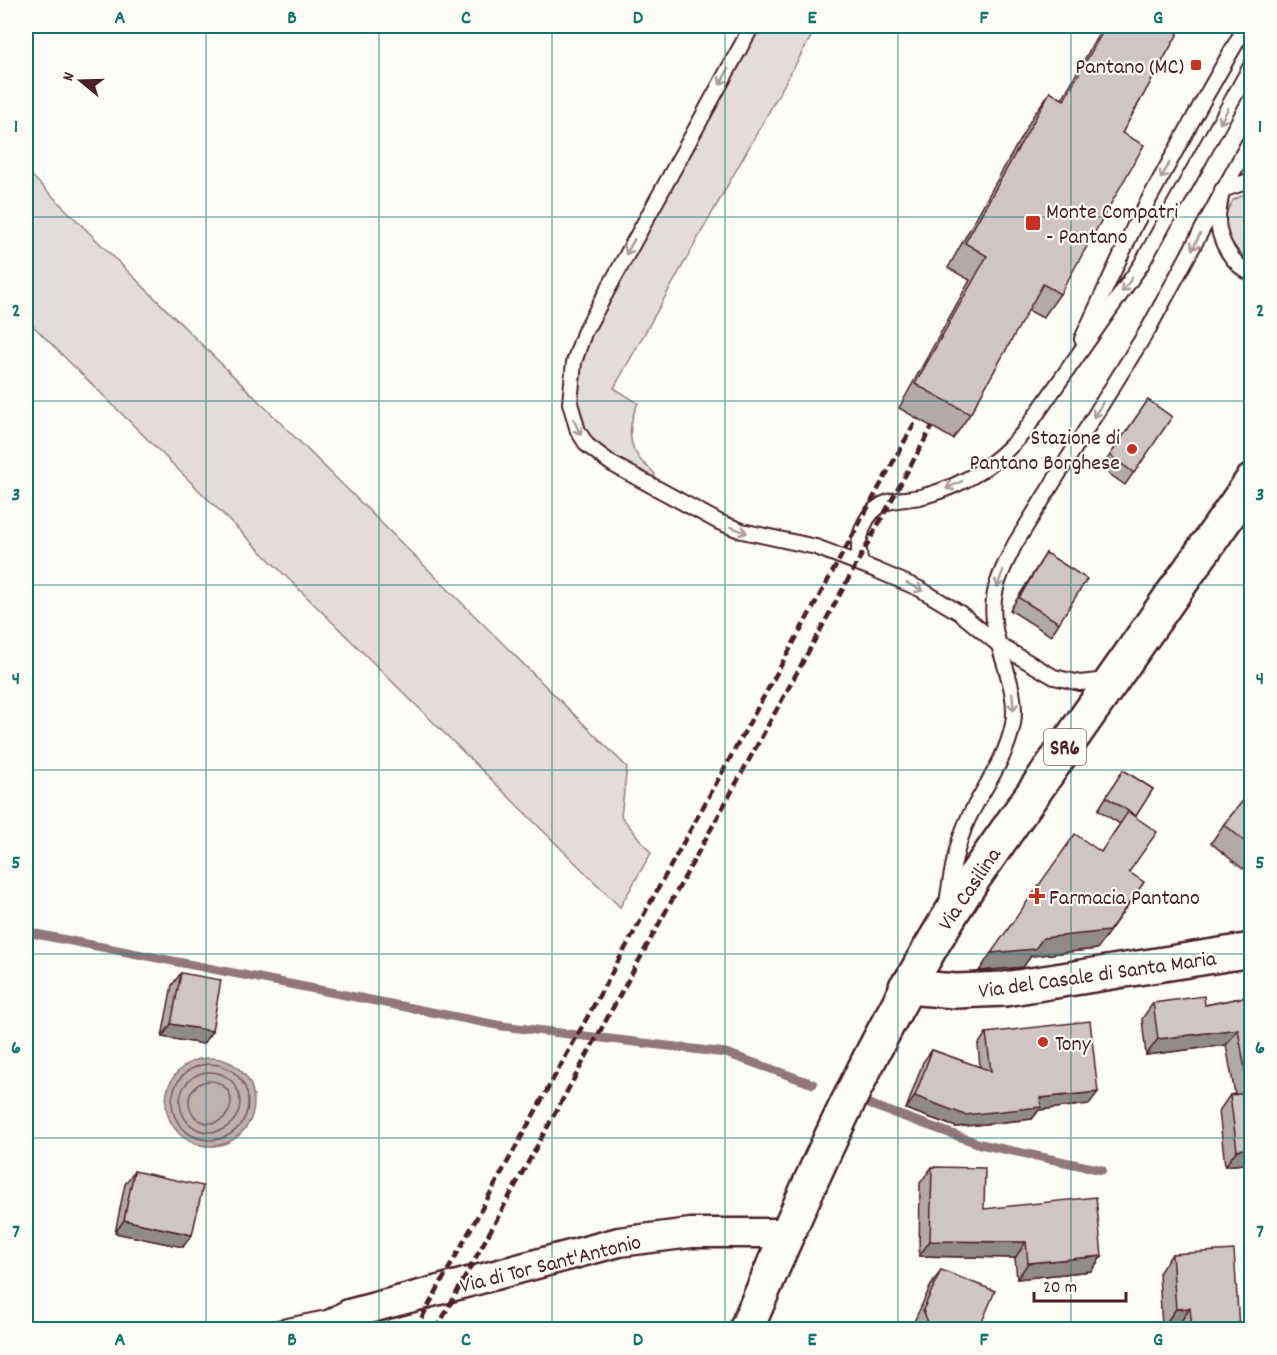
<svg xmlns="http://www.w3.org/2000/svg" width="1277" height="1355" font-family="Dekko,sans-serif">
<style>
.green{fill:#e3dcda;stroke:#967e82;stroke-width:1.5}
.water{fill:#c0b1b1;stroke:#91777b;stroke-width:1.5}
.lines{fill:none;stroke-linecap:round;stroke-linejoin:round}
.shore{stroke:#795961;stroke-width:1.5}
.stream{stroke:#91777b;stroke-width:9}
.lane-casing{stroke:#4a1f2b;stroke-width:18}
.street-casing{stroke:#4a1f2b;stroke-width:33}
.secondary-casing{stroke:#4a1f2b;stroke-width:38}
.primary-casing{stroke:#4a1f2b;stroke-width:38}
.lane{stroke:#fdfcf7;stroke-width:14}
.street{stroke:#fdfcf7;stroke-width:28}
.secondary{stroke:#fdfcf7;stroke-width:33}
.primary{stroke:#fdfcf7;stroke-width:33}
.rail{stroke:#4a1f2b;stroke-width:4.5;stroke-dasharray:9 4.5;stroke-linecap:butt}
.wall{fill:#b3a9a9;stroke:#4a1f2b;stroke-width:1.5}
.shaded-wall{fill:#928a89;stroke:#4a1f2b;stroke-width:1.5}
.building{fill:#d0c5c4;stroke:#4a1f2b;stroke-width:1.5}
.oneway{stroke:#ac999b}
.grid{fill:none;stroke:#0f766e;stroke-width:1.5;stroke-opacity:0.55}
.poi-dot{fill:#c8321e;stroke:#fdfcf7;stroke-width:2}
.labels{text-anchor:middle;stroke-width:4.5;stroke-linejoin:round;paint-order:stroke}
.shield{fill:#fdfcf7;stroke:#806168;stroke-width:1.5}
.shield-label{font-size:21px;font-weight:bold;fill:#4a1f2b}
.poi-label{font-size:22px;fill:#4a1f2b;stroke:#fdfcf7;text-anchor:start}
.street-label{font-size:22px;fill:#4a1f2b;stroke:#fdfcf7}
.neatline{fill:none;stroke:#0f766e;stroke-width:2}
.grid-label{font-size:20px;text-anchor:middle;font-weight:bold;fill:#0f766e}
</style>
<rect width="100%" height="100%" fill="#fdfcf7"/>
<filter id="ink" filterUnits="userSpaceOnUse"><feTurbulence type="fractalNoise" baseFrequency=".0167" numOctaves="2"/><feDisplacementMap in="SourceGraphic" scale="12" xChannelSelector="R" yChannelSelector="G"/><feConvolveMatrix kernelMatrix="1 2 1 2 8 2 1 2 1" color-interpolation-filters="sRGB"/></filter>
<g filter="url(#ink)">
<g class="green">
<path d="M759,26H817L614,388L638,403C630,420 626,438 637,455C641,463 649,467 654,473L655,475L652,479C625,465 578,444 574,410C573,392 577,371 579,353Z"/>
<path d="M26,170L627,767L621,816L651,853L620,907L26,319Z"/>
<path d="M1251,191V261C1234,251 1226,235 1225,215L1233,200Z"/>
</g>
<circle class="water" cx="210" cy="1102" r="44"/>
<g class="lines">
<g class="shore">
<circle cx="210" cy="1102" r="38"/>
<circle cx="210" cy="1102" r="30"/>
<circle cx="210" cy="1102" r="21"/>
</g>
<g class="stream">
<path d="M26,932L502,1026L726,1053L813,1084"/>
<path d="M863,1102L980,1144L1102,1170"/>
</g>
<defs>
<g id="lane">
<path d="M752,26L584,333L574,362L570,403L578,431L587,445L612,464L719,522L742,531L816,547L876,570L920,589L960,613L999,645L1054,677L1080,683L1098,681L1108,677"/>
<path d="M1252,180L1222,190C1221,199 1218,209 1218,219C1218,240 1232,265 1252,274"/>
<path d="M1082,339L1135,225L1203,101L1240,36L1248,26"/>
<path d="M861,564C855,541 863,511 888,502C898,499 909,499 920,497C932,494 944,490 955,485C982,473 1005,454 1024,432L1141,265L1252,64"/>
<path d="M947,903C951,875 956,845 968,819C983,788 1006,760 1013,724C1020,680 988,643 994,599C996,580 1007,561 1015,544L1149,328L1252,137"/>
<path d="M267,1330L326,1318"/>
</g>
<path id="street" d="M321,1330L349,1314L619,1242L691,1233H787"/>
<path id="secondary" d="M906,987L956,991L1005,989L1252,950"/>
<path id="primary" d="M746,1330C812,1174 880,1021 973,879L1252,481"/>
</defs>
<use href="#lane" class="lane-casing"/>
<use href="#street" class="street-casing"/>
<use href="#secondary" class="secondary-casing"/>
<use href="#primary" class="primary-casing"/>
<use href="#lane" class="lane"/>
<use href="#street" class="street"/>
<use href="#secondary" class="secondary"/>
<use href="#primary" class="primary"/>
<g class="rail">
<path d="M415,1330L925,404"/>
<path d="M436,1330L940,412"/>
</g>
</g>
<g class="wall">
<path d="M1103,26H1182L1122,133L1060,294L1043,318L1028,310L970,414L953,439L899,408L970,280L948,268L1033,116L1050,92L1062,99Z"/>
<path d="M1148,400L1172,417L1125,485L1101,468Z"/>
<path d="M1046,553L1059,623L1051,636L1010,610Z"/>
<path d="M1123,770L1153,789L1135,817L1129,872L1097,949L1031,956L1023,967L979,971L1101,852L1120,824L1098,810Z"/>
<path d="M1251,791V866L1248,863L1243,869L1211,843L1224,824Z"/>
<path d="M181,973L212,1031L203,1044L162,1037L172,985Z"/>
<path d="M1251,996V1163L1225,1166L1219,1111L1230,1095L1235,1094L1226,1045L1146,1055L1142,1019L1153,1003L1205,1005Z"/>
<path d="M986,1033L1089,1104L1039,1110L1032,1119L956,1127L906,1109L923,1062L932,1050L980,1067L978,1045Z"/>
<path d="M932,1167L984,1209L1102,1256L1091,1271L1017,1279L1015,1258L919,1256L920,1183Z"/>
<path d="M134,1171L183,1247L115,1233L125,1184Z"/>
<path d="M1172,1254L1239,1329H1178L1177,1327L1162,1328L1159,1273Z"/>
<path d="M941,1270L979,1329H913L912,1326L930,1287Z"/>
</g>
<g class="shaded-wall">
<path d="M1144,882L1097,949L1031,956L1023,967L979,971L991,953L1043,938Z"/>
<path d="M171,1024L212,1031L203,1044L162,1037Z"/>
<path d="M1238,1029L1226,1045L1146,1055L1158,1039Z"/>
<path d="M1098,1092L1089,1104L1039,1110L1032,1119L956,1127L906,1109L915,1096L1040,1098Z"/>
<path d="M1251,1148V1163L1225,1166L1237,1150Z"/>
<path d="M124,1220L192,1235L183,1247L115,1233Z"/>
<path d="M930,1241L1026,1242L1015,1258L919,1256Z"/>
<path d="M1102,1256L1091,1271L1017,1279L1028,1263Z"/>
<path d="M1190,1308L1177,1327L1162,1328L1176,1309Z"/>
</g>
<g class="building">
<path d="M1106,26H1182L1122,133L1144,145L1060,294L1043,284L970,414L915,384L987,256L965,243L1050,92L1064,100Z"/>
<path d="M1148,400L1172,417L1134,473L1110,455Z"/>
<path d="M1046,553L1087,579L1059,623L1019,598Z"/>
<path d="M1123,770L1153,789L1136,816L1106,797Z"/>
<path d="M1251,791V847L1224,824Z"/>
<path d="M1128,812L1157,832L1129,872L1144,882L1109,931L1043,938L1035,949L991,953L1075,834L1101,852Z"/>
<path d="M181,973L221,980L212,1031L171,1024Z"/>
<path d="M1204,996L1205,1005L1251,996V1148L1237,1150L1230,1095L1249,1093L1238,1029L1158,1039L1153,1003Z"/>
<path d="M1090,1021L1098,1092L1040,1098L1041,1107L965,1115L915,1096L932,1050L991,1071L986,1033Z"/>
<path d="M932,1167L985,1168L984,1209L1096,1197L1102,1256L1028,1263L1026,1242L930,1241Z"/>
<path d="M134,1171L203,1186L192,1235L124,1220Z"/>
<path d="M1234,1250L1239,1329H1192L1190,1308L1176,1309L1172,1254Z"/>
<path d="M941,1270L995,1291L979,1329H931L923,1310Z"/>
<path d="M1094,1322L1095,1329H1042Z"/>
</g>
<defs><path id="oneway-shaft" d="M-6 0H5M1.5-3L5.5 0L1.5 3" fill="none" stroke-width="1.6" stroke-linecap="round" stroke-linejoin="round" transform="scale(1.5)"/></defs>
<g class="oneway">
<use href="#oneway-shaft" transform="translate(724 77) rotate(119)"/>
<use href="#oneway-shaft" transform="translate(1224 116) rotate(118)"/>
<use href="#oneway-shaft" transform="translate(1165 171) rotate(119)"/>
<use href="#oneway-shaft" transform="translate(1196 242) rotate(117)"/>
<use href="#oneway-shaft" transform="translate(630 247) rotate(119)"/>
<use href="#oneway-shaft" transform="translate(1127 285) rotate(125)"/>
<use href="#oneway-shaft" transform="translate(1098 410) rotate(122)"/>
<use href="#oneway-shaft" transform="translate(577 427) rotate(66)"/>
<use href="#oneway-shaft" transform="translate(954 485) rotate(155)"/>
<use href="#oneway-shaft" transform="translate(739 530) rotate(20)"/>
<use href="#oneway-shaft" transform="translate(1000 579) rotate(110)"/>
<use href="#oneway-shaft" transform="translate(915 587) rotate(26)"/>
<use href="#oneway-shaft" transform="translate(1013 702) rotate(86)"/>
</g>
</g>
<path class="grid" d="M206,26V1330M379,26V1330M552,26V1330M725,26V1330M898,26V1330M1071,26V1330M26,217H1252M26,401H1252M26,585H1252M26,770H1252M26,954H1252M26,1138H1252"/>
<g class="poi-dot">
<rect x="1190" y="59" width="12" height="12" rx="3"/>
<rect x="1025" y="215" width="16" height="16" rx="3"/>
<circle cx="1132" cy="449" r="6"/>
<path d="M1034 887h6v6h6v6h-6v6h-6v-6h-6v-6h6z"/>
<circle cx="1043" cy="1042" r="6"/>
</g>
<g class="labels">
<rect class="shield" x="1044" y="729" width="42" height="36" rx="4.5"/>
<g class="shield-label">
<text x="1065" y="754">SR6</text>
</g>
<g class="poi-label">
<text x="1184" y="73" text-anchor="end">Pantano (MC)</text>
<text x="1046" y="218">Monte Compatri<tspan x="1046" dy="25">- Pantano</tspan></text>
<text x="1120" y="444" text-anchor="end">Stazione di<tspan x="1120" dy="25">Pantano Borghese</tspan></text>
<text x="1049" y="904">Farmacia Pantano</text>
<text x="1055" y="1050">Tony</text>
</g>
<g class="street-label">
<text transform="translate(968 888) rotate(-56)" y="8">Via Casilina</text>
<text transform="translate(1097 973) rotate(-8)" y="8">Via del Casale di Santa Maria</text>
<text transform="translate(550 1262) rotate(-14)" y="8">Via di Tor Sant'Antonio</text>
</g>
</g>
<rect width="1277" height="1355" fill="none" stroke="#fdfcf7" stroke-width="66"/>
<g transform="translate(81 81) rotate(289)" stroke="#fdfcf7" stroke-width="4.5" paint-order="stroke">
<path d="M0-4.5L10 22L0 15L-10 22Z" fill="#4a1f2b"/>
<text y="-9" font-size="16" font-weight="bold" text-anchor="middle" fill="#4a1f2b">N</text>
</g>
<path d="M1034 1292v9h92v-9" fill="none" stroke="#4a1f2b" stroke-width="3"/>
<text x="1043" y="1292" font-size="18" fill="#4a1f2b" stroke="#fdfcf7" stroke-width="4.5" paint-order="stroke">20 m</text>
<rect x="33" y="33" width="1211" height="1289" class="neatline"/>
<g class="grid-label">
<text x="120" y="23">A</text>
<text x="292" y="23">B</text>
<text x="466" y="23">C</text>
<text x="638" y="23">D</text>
<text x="812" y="23">E</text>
<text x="984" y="23">F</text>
<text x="1158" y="23">G</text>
<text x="16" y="132">1</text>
<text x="1260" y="132">1</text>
<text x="16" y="316">2</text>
<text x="1260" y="316">2</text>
<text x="16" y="500">3</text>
<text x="1260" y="500">3</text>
<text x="16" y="684">4</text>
<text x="1260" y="684">4</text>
<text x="16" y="868">5</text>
<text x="1260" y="868">5</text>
<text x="16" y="1053">6</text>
<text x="1260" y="1053">6</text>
<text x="16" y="1237">7</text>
<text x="1260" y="1237">7</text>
<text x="120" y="1345">A</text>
<text x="292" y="1345">B</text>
<text x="466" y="1345">C</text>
<text x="638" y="1345">D</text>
<text x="812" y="1345">E</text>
<text x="984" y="1345">F</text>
<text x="1158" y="1345">G</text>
</g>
</svg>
